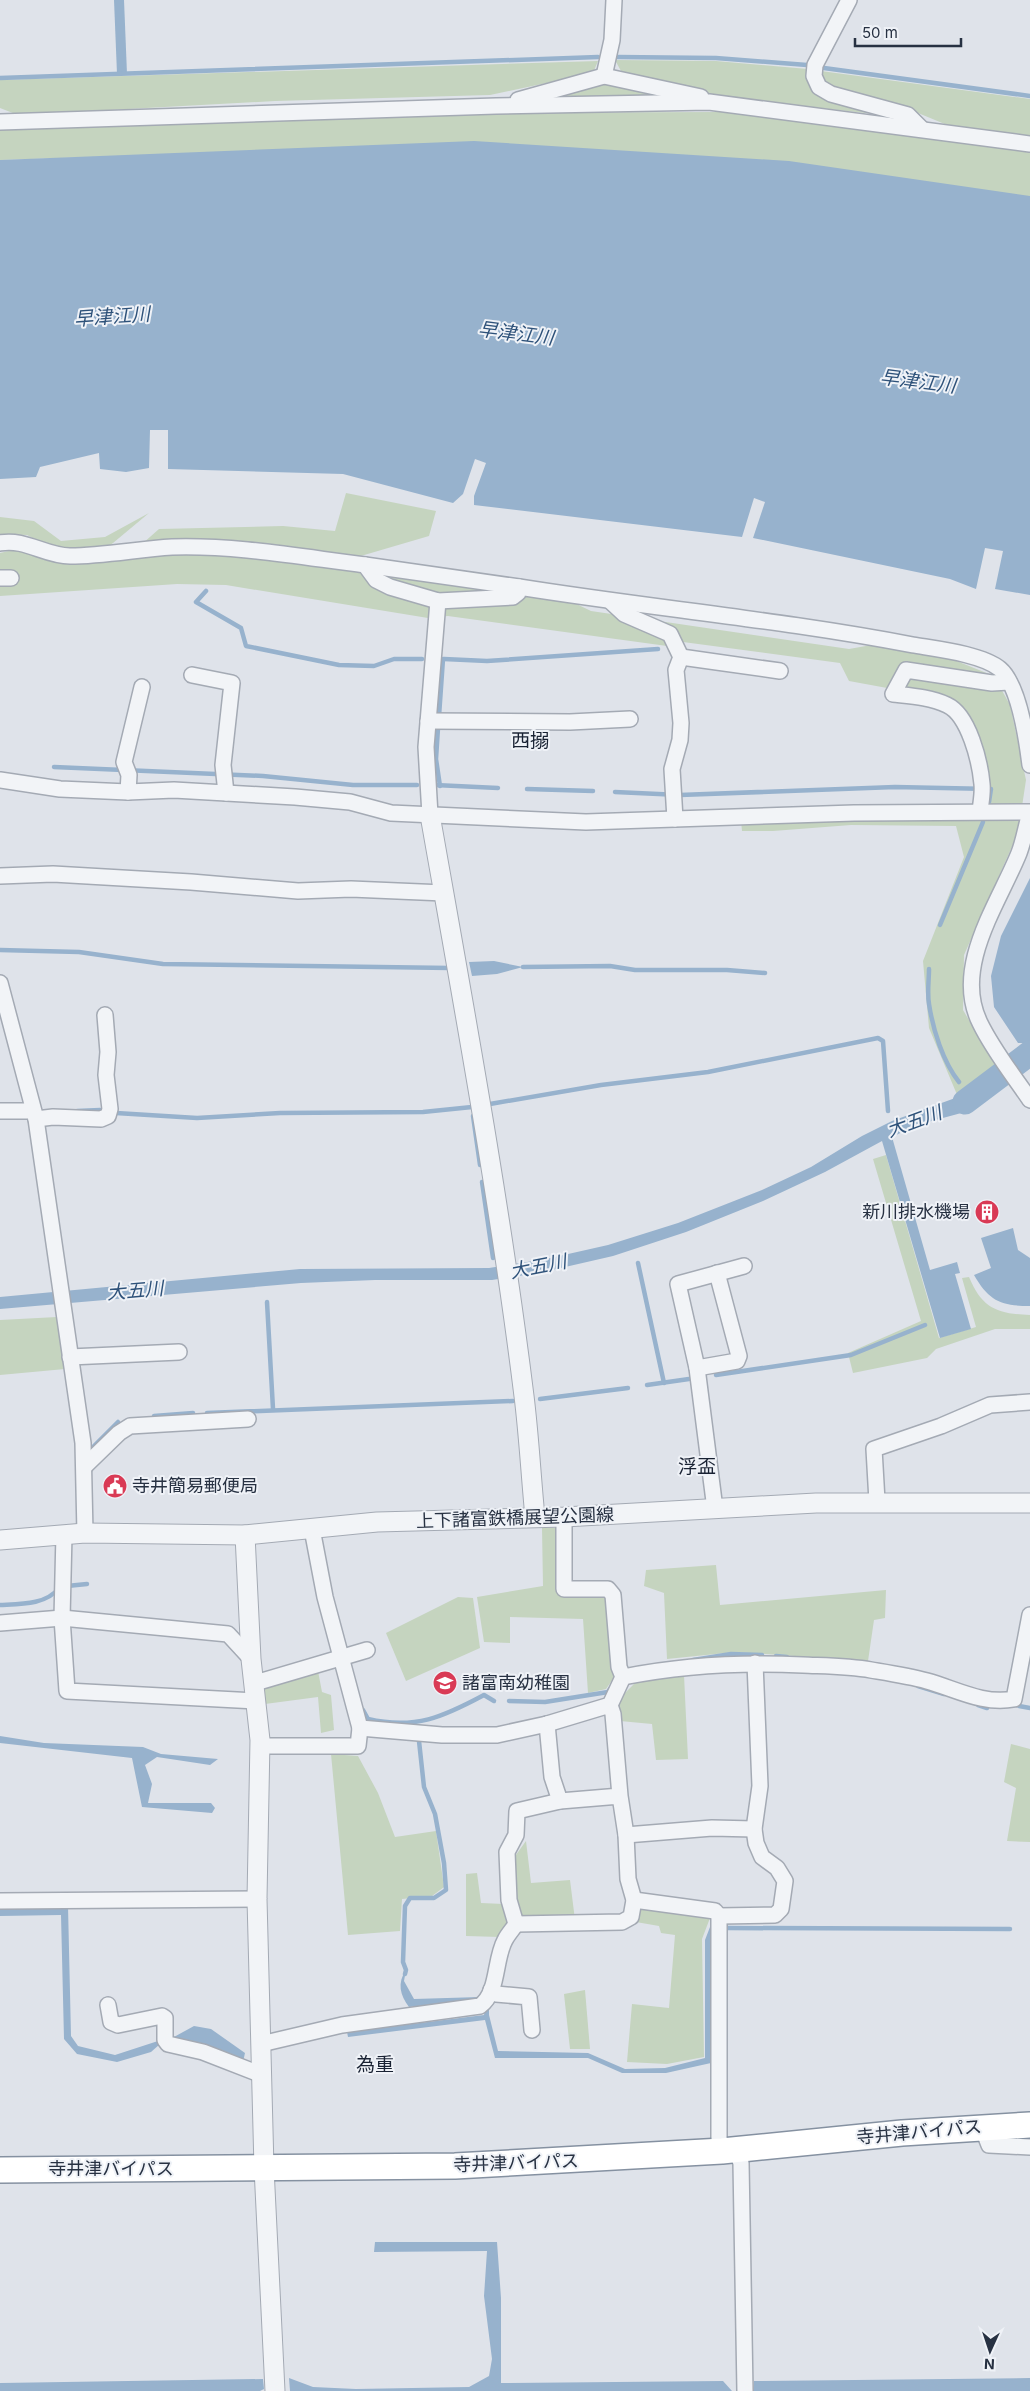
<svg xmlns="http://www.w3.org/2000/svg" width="1030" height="2391" font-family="Inter,'Noto Sans JP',sans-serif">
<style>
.green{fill:#c5d4bf}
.water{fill:#97b2cd}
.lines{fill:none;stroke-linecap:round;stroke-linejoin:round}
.stream{stroke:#97b2cd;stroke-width:4.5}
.river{stroke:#97b2cd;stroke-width:25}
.minor-casing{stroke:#a4aab4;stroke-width:18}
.tertiary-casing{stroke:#a4aab4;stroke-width:21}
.trunk-casing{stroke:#8591a1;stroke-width:28}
.minor{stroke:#f2f4f7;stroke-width:15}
.tertiary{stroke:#f2f4f7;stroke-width:19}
.trunk{stroke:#fff;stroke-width:25}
.labels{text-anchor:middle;stroke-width:4;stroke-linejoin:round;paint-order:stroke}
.poi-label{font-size:18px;fill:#273142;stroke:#eff2f7;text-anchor:start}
.street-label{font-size:18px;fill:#273142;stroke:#eff2f7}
.water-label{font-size:19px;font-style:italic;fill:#2d5179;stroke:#eff2f7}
.neighbourhood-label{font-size:19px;fill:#192233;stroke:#eff2f7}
</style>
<rect width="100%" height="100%" fill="#dfe3ea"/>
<g class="green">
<path d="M615,60L716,61L808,69L810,86L892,116L714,96L621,71Z"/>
<path d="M598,61L593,73L490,95L275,101L18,115L0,108V80Z"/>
<path d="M821,71L1030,99V137L952,127L918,113L837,91L824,82Z"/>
<path d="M602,84L681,97L531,99Z"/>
<path d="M722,112L1030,152V213L185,154L0,160V130L462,113Z"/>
<path d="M346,493L436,511L429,536L354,558L142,544L159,529L283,526L335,531Z"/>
<path d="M149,513L107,548L61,552L27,535L0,534V517L34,521L61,541L105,537Z"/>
<path d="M17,549L67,564L177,554L248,557L564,598L591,611L849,649L877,644L954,660L994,676L1010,705L1026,780L1018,833L964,955L963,1010L995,1064L987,1074L958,1097L929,1028L923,961L964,857L956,826L851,825L773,831H742L741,821L980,816L984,755L947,699L849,681L840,663L683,642L667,646L448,616L428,618L226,585L177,584L0,596V553Z"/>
<path d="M886,1155L939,1338L976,1327L962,1278L969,1277C982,1308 997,1314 1030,1315V1329H995L936,1349L927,1358L853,1373L848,1353L921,1321L873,1159Z"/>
<path d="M57,1317L65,1369L0,1375V1320Z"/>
<path d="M542,1528H559L560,1594L608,1593L615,1676L606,1689L588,1693L583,1619L510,1617V1643L484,1642L477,1597L543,1586Z"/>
<path d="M716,1565L720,1605L886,1590L885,1618L874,1620L868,1661L735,1652L667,1659L664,1593L644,1586L646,1570Z"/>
<path d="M458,1597L473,1598L480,1648L406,1681L386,1633Z"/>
<path d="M318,1671L322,1692L331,1695L334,1730L321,1733L318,1697L265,1704V1687Z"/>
<path d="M684,1675L688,1759L656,1760L652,1724L620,1721L619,1699L637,1681Z"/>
<path d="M1011,1744L1030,1749V1842L1007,1841L1016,1788L1004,1782Z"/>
<path d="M331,1754L358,1756L378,1793L395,1837L436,1831L444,1887L432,1896L402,1899L400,1931L348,1935Z"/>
<path d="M526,1841L531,1883L570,1880L575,1920L518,1915L513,1859Z"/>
<path d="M477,1873L481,1903L504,1904L508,1925L500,1937L466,1936V1874Z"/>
<path d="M638,1907L710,1918L702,1939L704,2057L667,2064L627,2062L632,2004L669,2008L675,1935L661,1933L659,1926L636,1922Z"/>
<path d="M585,1990L590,2049H570L564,1994Z"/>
</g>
<g class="water">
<path d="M114,0H124L127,74H117Z"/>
<path d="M474,141L789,161L1030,196V595L995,589L1003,551L985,548L976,589L950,579L753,538L765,502L754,498L742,537L474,505V496L486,463L475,459L463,494L453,503L343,474L168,469V430H150L149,468L126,472L100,469L99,453L40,467L36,477L0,479V160Z"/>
<path d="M1030,878V1065L1020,1051L1028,1043H1018L994,1007L991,976L1001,936Z"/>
<path d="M494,961L523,967L497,974L472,976L469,962Z"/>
<path d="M987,1074L996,1089L965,1112L917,1125L892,1137L930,1270L957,1262L960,1273L955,1274L971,1329L940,1338L882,1141L825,1172L763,1201L686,1232L613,1256L539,1273L492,1280H375L301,1283L0,1309V1297L300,1269L489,1268L546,1259L608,1245L678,1223L762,1190L811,1167L862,1136L892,1121L958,1097Z"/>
<path d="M1013,1228L1018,1250L1030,1258V1306C1001,1306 989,1301 974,1275L991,1268L981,1238Z"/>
<path d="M0,1736L44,1743L143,1747L161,1754L218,1759L210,1765L157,1757L145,1765L152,1784L148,1803H211L215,1808L212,1813L142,1807L132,1758L0,1743Z"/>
<path d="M68,1906L71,2036L78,2046L115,2055L158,2041L160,2044L151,2052L117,2062L77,2054L64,2039L61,1915L0,1916V1909Z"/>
<path d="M710,1927L715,1930L710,1938L711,2063L666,2073H622L588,2058H495L485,2020L348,2037L347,2032L484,2015L485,2009L489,2006V2015L498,2051L588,2053L625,2069L665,2068L705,2058V1940Z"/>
<path d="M406,1970L404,1981L414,1999L480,1997L476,2000L409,2007C400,1995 397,1983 406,1970Z"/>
<path d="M194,2026L211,2029L245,2053L243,2062L175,2040L174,2037Z"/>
<path d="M375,2242H497L501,2298V2383L723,2381L732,2391H290L289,2378L313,2387L356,2389L469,2387L489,2376L492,2359L484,2296L487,2251L374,2252Z"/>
<path d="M1030,2378V2391H754V2381Z"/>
<path d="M263,2379L264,2389L260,2391H0V2383Z"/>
</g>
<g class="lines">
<g class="stream">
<path d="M617,57L716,58L807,65"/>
<path d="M824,68L1030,96"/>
<path d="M0,78L598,57"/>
<path d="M206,591L196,602L241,628L246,646L339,665L374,666L394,659H422"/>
<path d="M444,659L487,661L658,649"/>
<path d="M439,716L443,659"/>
<path d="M438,728L436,759L440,786"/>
<path d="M54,767L263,776L353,785H417"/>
<path d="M435,785L498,788"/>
<path d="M527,789L593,791"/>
<path d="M615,792L680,795L895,787L991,789L989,802"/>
<path d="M940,925L983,822"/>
<path d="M0,950L79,952L163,964L450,968V971"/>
<path d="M523,967L610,966L635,970H727L765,973"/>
<path d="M929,969C929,980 927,993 929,1004C933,1030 943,1062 959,1082"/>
<path d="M490,1104L601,1085L708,1072L878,1038L883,1041L888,1111"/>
<path d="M77,1111L100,1110"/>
<path d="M116,1113L197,1118L280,1113L423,1112L472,1107"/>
<path d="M473,1116L480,1165"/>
<path d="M482,1182L493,1258"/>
<path d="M638,1263L664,1383"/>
<path d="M267,1302L273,1409"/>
<path d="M716,1375L851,1355L925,1325"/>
<path d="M647,1385L689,1379"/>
<path d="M540,1399L628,1388"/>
<path d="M207,1413L513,1401"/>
<path d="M154,1416L193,1413"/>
<path d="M94,1446L118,1422"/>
<path d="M67,1586L87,1584"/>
<path d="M0,1605C20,1604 46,1605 59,1588"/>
<path d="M776,1656L787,1657"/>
<path d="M693,1660L731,1654L762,1655"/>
<path d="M918,1686L944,1694"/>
<path d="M509,1701L545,1702L608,1692L610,1689"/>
<path d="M978,1705L987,1708"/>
<path d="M1019,1706L1030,1708"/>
<path d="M363,1710L368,1719C415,1730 443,1717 484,1695L494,1701"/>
<path d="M728,1928L1010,1929"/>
<path d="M405,1974L406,1970L403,1962L405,1906L410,1898H434L446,1890L444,1863L435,1814L424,1787L419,1741"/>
</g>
<path class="river" d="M965,1102L1030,1053"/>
<defs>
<g id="minor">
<path d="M849,0L815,65L814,76L819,87L831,94L908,115L921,128"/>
<path d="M604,76L612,40L614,0"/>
<path d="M518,100L604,76L701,97"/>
<path d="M0,122L496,106L709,102L1030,144"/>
<path d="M0,543C25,538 45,556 70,556C104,556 138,549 172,547C236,545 301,557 365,565L376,580L390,587L438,601L513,597L518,593L519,587C650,608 783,620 913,645C936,649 982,654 1000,669C1019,685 1027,741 1030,765"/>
<path d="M365,565L519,587"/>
<path d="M0,578H11"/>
<path d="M610,601L624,614L670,634L681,657L676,670L681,723L680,740L672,769L675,819"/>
<path d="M681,657L780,671"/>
<path d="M192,675L232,683L223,765L226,793"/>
<path d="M428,721L570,722L630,719"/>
<path d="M0,780L60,789L128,792L174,790L295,797L350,802L391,813L586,822L854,813L1030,812"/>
<path d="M128,792L129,775L124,762L142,687"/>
<path d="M980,811C981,802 983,793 982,784C980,762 969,715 947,705C930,697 911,696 893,694L906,670L992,683L1009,682"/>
<path d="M1030,813C1026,826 1024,840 1019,853C999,903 952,967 980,1023C993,1050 1013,1075 1030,1100"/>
<path d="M430,815L426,747L438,601"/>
<path d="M0,876L53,874L191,882L298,891L351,889L444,893"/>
<path d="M0,983L36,1119L83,1443L85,1533"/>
<path d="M0,1111H33"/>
<path d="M36,1119L53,1117L101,1119L108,1116L110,1109L106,1075L108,1052L105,1015"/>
<path d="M70,1357L179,1352"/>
<path d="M697,1368L737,1361L739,1356L717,1273"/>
<path d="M85,1466L119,1433L130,1426L248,1419"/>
<path d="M877,1501L874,1449L941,1426L990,1405L1030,1402"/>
<path d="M715,1509L697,1368L678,1284L744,1266"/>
<path d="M312,1529L325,1597L360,1728L442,1735H497L547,1724L610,1705L623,1677L619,1667L613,1595L608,1589H564V1517"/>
<path d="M64,1534L62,1618L67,1691L257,1701"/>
<path d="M0,1623L62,1618L228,1634L251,1659"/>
<path d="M623,1677C683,1665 742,1662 803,1665C825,1666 849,1666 871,1670C889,1673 909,1676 927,1681C956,1689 983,1705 1014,1699L1030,1615"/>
<path d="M255,1683L367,1650"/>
<path d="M610,1705L613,1714L620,1796L626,1835L628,1879L634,1900L631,1917L622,1922L516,1924L509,1900L507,1852L516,1835L517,1811L560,1801L620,1796"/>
<path d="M547,1724L552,1777L560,1801"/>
<path d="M260,1746H358L360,1728"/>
<path d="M626,1835L712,1828L754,1829"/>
<path d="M634,1900L715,1911L719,1916V2138L722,2151"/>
<path d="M0,1901L257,1899"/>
<path d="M719,1916L775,1915L781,1909L785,1881L777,1868L762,1857L756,1843L754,1829L760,1786L755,1663"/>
<path d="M491,1990L496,1994L529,1997L532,2030"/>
<path d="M108,2005L111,2022L118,2025L162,2016L165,2018V2040L168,2044L203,2052L262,2075"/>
<path d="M261,2044L342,2025L480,2006C499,1992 494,1960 505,1940C508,1934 513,1929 516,1924"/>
<path d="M982,2127L989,2145L1030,2147"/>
<path d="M736,2150L741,2163L745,2391"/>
</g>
<g id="tertiary">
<path d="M430,815C464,1008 500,1202 524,1396C529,1436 531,1477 535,1517"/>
<path d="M245,1535L251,1659L260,1740L257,1899L264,2168L275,2391"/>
<path d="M0,1540L85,1533L245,1535L377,1522L564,1517L816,1503H1030"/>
</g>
<path id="trunk" d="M0,2170L455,2166L722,2151L902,2133L1030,2125"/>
</defs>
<use href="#minor" class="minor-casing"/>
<use href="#tertiary" class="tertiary-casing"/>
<use href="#trunk" class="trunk-casing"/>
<use href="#minor" class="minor"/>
<use href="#tertiary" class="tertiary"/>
<use href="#trunk" class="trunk"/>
</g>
<defs>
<symbol id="building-disc" viewBox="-11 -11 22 22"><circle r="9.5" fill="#d93a55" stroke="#eff2f7"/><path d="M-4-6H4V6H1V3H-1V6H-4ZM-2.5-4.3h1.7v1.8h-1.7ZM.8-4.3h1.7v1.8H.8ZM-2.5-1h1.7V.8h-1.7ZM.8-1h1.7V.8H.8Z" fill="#fff"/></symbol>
<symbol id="civic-disc" viewBox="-11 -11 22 22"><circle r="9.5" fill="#d93a55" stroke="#eff2f7"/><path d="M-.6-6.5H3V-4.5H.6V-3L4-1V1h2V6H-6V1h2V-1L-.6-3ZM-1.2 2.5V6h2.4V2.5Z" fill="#fff"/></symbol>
<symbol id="school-disc" viewBox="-11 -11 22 22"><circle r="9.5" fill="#d93a55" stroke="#eff2f7"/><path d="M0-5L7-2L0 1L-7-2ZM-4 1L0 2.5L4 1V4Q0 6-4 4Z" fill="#fff"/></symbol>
</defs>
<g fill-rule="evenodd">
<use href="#building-disc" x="973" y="1198" width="28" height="28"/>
<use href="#civic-disc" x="101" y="1472" width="28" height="28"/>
<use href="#school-disc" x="431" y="1669" width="28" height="28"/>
</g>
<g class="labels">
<g class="poi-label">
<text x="970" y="1218" text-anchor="end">新川排水機場</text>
<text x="132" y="1492">寺井簡易郵便局</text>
<text x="462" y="1689">諸富南幼稚園</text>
</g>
<g class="street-label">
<text transform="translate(515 1518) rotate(-2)" y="6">上下諸富鉄橋展望公園線</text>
<text transform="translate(919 2132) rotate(-5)" y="6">寺井津バイパス</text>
<text transform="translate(516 2163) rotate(-2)" y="6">寺井津バイパス</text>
<text x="111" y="2175">寺井津バイパス</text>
</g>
<g class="water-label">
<text transform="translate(112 316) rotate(-4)" y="7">早津江川</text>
<text transform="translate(516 333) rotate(7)" y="7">早津江川</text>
<text transform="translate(918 381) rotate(7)" y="7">早津江川</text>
<text transform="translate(914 1121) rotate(-20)" y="7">大五川</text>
<text transform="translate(538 1266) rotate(-11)" y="7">大五川</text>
<text transform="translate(135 1290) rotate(-5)" y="7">大五川</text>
</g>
<g class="neighbourhood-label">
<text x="530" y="747">西搦</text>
<text x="697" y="1473">浮盃</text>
<text x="375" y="2071">為重</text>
</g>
</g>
<g transform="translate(990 2351) rotate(183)" stroke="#eff2f7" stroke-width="4" paint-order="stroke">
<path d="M0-4L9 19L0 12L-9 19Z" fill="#273142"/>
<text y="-8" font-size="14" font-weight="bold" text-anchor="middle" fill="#273142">N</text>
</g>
<path d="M855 38v8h106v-8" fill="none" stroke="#273142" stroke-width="2.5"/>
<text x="862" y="38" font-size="15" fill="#273142" stroke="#eff2f7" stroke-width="4" paint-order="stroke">50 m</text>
</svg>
